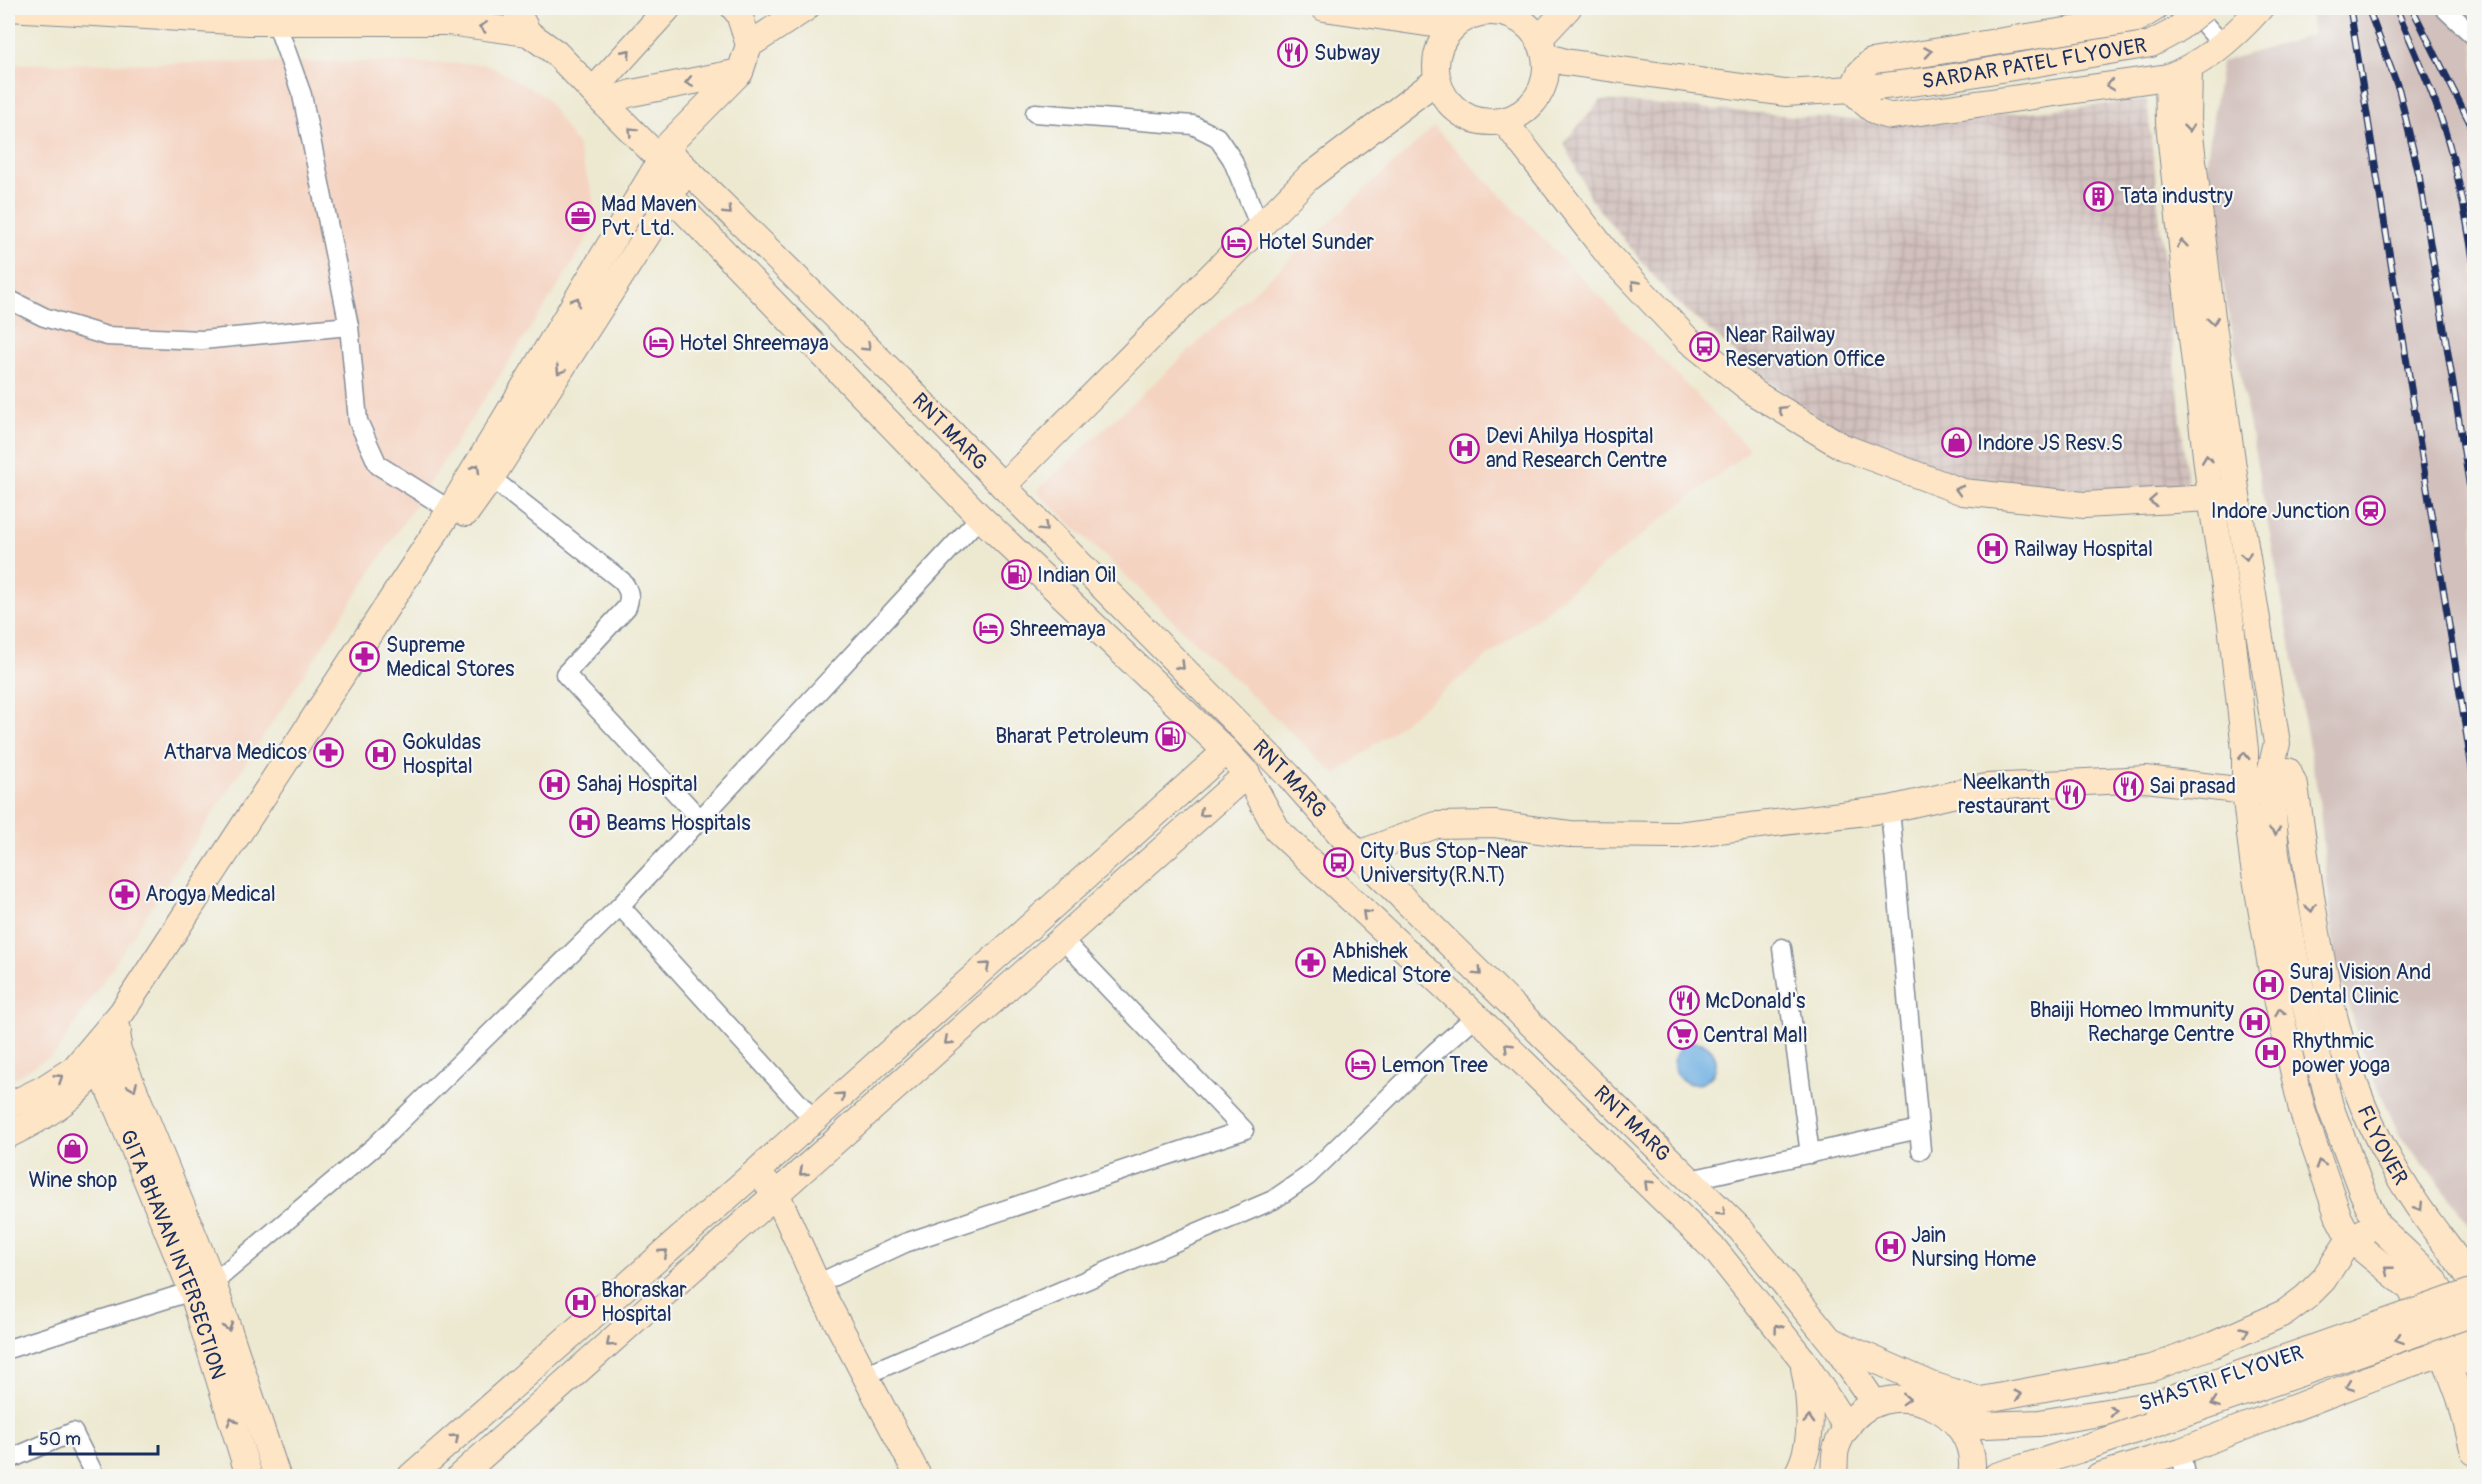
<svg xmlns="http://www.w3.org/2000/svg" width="2482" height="1484" font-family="Pangolin,sans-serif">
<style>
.built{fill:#f5d3c1}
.industrial{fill:url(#industrial-grid)}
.railway{fill:#d1c0bc}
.water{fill:#6fb0e3;stroke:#4570a0;stroke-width:1.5}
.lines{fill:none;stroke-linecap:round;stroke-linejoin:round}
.street-casing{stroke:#848c98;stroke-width:21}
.secondary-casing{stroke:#848c98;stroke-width:28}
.street{stroke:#fff;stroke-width:18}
.secondary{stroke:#fde5c5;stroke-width:26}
.rail-casing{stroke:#1b2f5e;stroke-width:7}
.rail{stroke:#f6f6f2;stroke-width:4.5;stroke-dasharray:14;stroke-linecap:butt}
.secondary-bridge-casing{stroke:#848c98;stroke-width:28;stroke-linecap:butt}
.secondary-bridge{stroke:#fde5c5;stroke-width:26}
.oneway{stroke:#8c8a92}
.labels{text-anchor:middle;stroke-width:4.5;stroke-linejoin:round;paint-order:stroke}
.poi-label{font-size:21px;fill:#1b2f5e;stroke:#f6f6f2;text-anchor:start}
.street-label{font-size:21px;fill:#1b2f5e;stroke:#f6f6f2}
</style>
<defs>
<pattern id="industrial-grid" width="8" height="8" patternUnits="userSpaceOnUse" patternTransform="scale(1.5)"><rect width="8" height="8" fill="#d1c0bc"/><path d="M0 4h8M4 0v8" fill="none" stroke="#b3a5a4"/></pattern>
</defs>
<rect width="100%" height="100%" fill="#f6f6f2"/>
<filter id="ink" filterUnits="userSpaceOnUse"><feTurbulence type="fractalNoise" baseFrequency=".0167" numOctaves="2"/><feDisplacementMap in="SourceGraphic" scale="12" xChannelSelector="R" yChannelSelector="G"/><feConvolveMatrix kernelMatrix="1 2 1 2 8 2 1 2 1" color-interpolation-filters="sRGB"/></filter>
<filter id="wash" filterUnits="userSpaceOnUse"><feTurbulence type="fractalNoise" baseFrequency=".008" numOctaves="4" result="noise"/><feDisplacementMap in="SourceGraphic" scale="24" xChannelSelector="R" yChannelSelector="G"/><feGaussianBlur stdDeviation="1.35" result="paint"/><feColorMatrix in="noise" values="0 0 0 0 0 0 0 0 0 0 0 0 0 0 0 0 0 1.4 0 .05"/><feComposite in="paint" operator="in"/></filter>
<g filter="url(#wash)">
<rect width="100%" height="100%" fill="#ede9d1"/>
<g class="built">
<path d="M366,62L487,64L545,97L577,145L593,195V229L559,285L56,1053L8,1082V64Z"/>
<path d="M1434,127L1750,450L1336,775L1036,491Z"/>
</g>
<path class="industrial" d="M1601,100L1805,117L1881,121L1948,120L2147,100L2189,495L2087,496L1982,484L1848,440L1769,382L1672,298L1591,200L1564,142Z"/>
<path class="railway" d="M2312,8H2472L2474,10V1232L2443,1188L2400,1136L2360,1047L2334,953L2319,799L2204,180L2221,62L2312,35Z"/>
<circle class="water" cx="1695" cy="1063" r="21"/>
</g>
<g filter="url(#ink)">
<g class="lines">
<defs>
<g id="street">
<path d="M2190,8L2221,43"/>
<path d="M2444,8L2474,36"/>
<path d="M1474,14L1475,8"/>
<path d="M276,22L302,95L349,326L358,421L378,465L450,510"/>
<path d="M1035,113L1193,125L1217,137L1232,159L1260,227"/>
<path d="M8,299L44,317L107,336L202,340L349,326"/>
<path d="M491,478L622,581C629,590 631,596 627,607L565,674L700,819"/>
<path d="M1890,809L1921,1150"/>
<path d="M620,906L814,1120"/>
<path d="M1782,948L1810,1154"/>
<path d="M1690,1180L1919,1129"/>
<path d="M213,1283L375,1146L620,906L980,517"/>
<path d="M817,1284L905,1243L1244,1130L1062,939"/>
<path d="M8,1349L192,1291"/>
<path d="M865,1375L1273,1200L1308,1176L1434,1053L1476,1016"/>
<path d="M2181,1451L2185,1476"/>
<path d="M8,1460L73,1432L95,1476"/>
</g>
<g id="secondary">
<path d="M8,8L249,22H448L528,33L556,53L603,102L632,93L740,72L749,45L739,14L734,8"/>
<path d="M515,8L528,33"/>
<path d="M1324,8L1453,27"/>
<circle cx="1491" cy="67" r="55"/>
<path d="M1539,39L1568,8"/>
<path d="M749,45L806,8"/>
<path d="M1545,56L1565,62L1785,93L1869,88"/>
<path d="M2189,69L2188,119L2212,317L2237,496L2277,743L2270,773L2276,854L2300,984L2330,1106L2361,1189L2377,1225L2434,1279L2467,1344L2474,1364"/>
<path d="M2168,77L2169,123L2190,321L2211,498L2231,624L2245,750V791L2253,861L2275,989L2302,1110L2339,1218L2350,1239L2410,1288L2443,1352L2460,1398L2474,1452"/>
<path d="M1852,90C1864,102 1874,115 1892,116L2168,77C2203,64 2235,36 2260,8"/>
<path d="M1852,90L1860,73L1871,62L2135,20L2155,8"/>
<path d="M593,91L668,8"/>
<path d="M603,102L661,160L670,196L980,517L1226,751L1247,774L1278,831L1476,1016L1716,1251L1803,1360L1847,1428"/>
<path d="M1504,121L1611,258L1687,339L1756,394L1843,447L1963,492L2084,505L2228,497"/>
<path id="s1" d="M665,148L906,386L1003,486L1288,775L1358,854L1741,1230L1838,1350L1875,1404"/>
<path d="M1003,486L1308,178L1437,80"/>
<path d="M466,513L491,478L653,226L678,183"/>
<path id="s2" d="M2288,771L2295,787C2311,889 2320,992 2357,1090C2373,1134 2401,1184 2429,1222C2444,1243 2460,1262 2474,1284"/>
<path d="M1358,854L1436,825L1494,824L1570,834L1677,835L1890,809L1986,787L2146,779L2245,791H2271L2295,787"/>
<path d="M118,1030L115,1043L213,1283L277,1476"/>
<path id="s3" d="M101,1051L99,1067L118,1110L192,1291L249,1476"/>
<path d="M8,1106L43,1089L74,1069L122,1012L450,510L661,160L665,148L740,72"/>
<path d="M8,1135C58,1111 89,1088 118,1039"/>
<path d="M767,1183L777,1195L817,1284L918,1476"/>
<path d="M1832,1341L1932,1385L1976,1399"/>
<path d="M1939,1408L2152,1368L2213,1345L2286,1312L2306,1297L2323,1280L2350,1239L2365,1231"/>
<path d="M1959,1426L2039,1423L2155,1404"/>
<path d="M411,1476L758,1170L1226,751"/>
<path d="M460,1476L1247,774"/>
<path d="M1796,1476C1815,1445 1811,1403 1804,1368"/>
<path d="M1834,1476C1835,1468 1834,1457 1836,1449C1838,1441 1842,1435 1846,1428C1884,1369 1983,1407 1971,1476"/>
<path d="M1996,1476L2078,1450"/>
<path d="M2099,1476L2181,1451L2392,1370L2460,1347"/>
</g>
</defs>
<use href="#street" class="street-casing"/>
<use href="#secondary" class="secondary-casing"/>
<use href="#street" class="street"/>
<use href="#secondary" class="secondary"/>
<defs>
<g id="rail">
<path d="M2350,8L2474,781"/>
<path d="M2368,8L2399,90L2419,175L2474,513"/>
<path d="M2396,8C2414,48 2432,89 2445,131C2459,175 2467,220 2474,266"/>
<path d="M2412,8L2474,131"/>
</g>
</defs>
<use href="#rail" class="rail-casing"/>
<use href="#rail" class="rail"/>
<defs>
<g id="secondary-bridge">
<path id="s4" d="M1877,87L1941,79L2151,44L2175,31L2204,8"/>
<path d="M2155,1404L2474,1291"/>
<path d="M2078,1450L2474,1313"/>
</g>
</defs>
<use href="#secondary-bridge" class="secondary-bridge-casing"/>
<use href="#secondary-bridge" class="secondary-bridge"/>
</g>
<defs><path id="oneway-chevron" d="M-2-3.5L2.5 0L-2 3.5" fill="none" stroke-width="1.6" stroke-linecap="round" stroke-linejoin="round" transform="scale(1.5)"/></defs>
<g class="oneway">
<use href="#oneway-chevron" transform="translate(483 27) rotate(-172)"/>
<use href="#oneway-chevron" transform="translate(1928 52) rotate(-9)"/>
<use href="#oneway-chevron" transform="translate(627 53) rotate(-48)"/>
<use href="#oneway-chevron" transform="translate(689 82) rotate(169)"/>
<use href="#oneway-chevron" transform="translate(2110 85) rotate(172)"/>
<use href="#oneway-chevron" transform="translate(2189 128) rotate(84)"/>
<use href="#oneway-chevron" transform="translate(632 131) rotate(-135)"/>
<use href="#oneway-chevron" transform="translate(728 211) rotate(44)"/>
<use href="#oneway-chevron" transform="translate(2182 244) rotate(-96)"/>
<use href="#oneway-chevron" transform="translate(1635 284) rotate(-133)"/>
<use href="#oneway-chevron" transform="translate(576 301) rotate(-59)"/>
<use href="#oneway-chevron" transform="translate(2213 321) rotate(82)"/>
<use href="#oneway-chevron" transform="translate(867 347) rotate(44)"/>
<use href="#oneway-chevron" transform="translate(560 370) rotate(123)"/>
<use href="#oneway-chevron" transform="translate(1782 410) rotate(-148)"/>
<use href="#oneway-chevron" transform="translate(2207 459) rotate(-97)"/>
<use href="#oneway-chevron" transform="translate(476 468) rotate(-59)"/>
<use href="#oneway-chevron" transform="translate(1959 490) rotate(-164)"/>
<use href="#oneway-chevron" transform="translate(2153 501) rotate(177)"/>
<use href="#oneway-chevron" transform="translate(1044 528) rotate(45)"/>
<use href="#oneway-chevron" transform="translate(2246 556) rotate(81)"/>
<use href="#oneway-chevron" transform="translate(1181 666) rotate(45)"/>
<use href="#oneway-chevron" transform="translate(2244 756) rotate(-91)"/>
<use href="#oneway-chevron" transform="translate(1203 813) rotate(138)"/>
<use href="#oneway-chevron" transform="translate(2275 831) rotate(85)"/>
<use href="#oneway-chevron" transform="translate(2311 908) rotate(81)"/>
<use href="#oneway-chevron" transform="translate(1366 914) rotate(-137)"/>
<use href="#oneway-chevron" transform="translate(986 966) rotate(-42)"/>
<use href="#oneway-chevron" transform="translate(1478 972) rotate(45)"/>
<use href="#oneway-chevron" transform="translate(2280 1012) rotate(-103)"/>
<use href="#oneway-chevron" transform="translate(948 1041) rotate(138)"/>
<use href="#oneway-chevron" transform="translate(1508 1047) rotate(-136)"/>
<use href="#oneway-chevron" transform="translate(59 1078) rotate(-33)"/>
<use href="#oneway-chevron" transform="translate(133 1087) rotate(68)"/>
<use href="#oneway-chevron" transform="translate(841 1096) rotate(-42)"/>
<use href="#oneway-chevron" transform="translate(2320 1164) rotate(-108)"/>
<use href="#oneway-chevron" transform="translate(803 1172) rotate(138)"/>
<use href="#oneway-chevron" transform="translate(1648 1184) rotate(-136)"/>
<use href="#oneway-chevron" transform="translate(2419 1207) rotate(58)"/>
<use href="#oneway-chevron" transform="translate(1722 1212) rotate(44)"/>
<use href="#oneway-chevron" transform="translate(664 1253) rotate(-41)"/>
<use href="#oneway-chevron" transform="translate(2388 1270) rotate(-141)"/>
<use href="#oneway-chevron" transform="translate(228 1327) rotate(71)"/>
<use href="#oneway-chevron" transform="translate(1778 1328) rotate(-127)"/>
<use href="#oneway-chevron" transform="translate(2245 1331) rotate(-24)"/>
<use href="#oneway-chevron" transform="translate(2399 1339) rotate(161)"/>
<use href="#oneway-chevron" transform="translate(610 1343) rotate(138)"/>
<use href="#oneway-chevron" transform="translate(2349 1386) rotate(159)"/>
<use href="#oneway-chevron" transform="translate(2018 1395) rotate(-11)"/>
<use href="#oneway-chevron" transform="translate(1906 1399) rotate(2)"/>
<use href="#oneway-chevron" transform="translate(2215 1403) rotate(161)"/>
<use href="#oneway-chevron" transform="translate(2113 1411) rotate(-9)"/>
<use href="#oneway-chevron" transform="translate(1809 1420) rotate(-88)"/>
<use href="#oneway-chevron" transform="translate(232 1421) rotate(-107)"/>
<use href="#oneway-chevron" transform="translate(455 1438) rotate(-41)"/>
</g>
</g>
<defs>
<symbol id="restaurant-ring" viewBox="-11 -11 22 22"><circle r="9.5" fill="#f6f6f2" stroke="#b5179e" stroke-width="1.5"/><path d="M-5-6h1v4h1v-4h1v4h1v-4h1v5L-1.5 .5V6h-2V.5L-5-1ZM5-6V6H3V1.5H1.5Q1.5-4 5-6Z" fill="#b5179e"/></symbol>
<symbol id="building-ring" viewBox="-11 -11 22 22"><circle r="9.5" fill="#f6f6f2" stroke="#b5179e" stroke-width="1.5"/><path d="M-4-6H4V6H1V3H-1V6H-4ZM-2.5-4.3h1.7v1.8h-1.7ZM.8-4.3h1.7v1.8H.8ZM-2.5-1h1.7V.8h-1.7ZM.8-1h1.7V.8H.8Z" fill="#b5179e"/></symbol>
<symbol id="office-ring" viewBox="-11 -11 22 22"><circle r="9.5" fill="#f6f6f2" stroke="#b5179e" stroke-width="1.5"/><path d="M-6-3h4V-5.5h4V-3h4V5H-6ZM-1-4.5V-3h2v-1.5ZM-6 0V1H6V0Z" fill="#b5179e"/></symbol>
<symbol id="hotel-ring" viewBox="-11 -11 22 22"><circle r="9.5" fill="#f6f6f2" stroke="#b5179e" stroke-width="1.5"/><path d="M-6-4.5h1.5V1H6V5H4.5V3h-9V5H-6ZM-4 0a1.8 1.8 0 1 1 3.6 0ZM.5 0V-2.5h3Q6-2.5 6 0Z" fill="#b5179e"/></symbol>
<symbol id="bus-ring" viewBox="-11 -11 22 22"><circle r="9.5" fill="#f6f6f2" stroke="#b5179e" stroke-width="1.5"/><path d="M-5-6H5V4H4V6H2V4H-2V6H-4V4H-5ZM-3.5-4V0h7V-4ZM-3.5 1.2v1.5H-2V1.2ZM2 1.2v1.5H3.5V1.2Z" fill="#b5179e"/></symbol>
<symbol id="shop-ring" viewBox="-11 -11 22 22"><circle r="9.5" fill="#f6f6f2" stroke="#b5179e" stroke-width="1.5"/><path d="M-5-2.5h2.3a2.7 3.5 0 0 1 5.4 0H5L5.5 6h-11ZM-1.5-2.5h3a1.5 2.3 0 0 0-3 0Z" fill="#b5179e"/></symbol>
<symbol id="hospital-ring" viewBox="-11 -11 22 22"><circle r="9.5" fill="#f6f6f2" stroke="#b5179e" stroke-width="1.5"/><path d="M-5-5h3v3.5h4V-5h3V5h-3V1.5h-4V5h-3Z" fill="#b5179e"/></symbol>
<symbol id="station-ring" viewBox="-11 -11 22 22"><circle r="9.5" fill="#f6f6f2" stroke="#b5179e" stroke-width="1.5"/><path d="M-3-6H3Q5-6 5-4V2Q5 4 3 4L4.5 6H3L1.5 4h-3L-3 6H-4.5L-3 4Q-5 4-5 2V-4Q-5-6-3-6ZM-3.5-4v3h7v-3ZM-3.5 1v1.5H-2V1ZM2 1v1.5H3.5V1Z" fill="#b5179e"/></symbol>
<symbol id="fuel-ring" viewBox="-11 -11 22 22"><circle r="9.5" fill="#f6f6f2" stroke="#b5179e" stroke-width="1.5"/><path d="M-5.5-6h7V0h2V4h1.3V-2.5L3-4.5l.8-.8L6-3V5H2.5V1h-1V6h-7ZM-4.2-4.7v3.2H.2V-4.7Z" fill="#b5179e"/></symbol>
<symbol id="pharmacy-ring" viewBox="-11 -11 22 22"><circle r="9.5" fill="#f6f6f2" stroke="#b5179e" stroke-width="1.5"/><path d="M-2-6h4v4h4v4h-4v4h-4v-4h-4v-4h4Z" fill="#b5179e"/></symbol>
<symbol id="supermarket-ring" viewBox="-11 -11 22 22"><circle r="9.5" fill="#f6f6f2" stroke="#b5179e" stroke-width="1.5"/><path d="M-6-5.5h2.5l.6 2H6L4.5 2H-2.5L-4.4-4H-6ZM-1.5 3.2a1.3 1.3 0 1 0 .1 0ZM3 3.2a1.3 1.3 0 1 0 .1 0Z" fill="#b5179e"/></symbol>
</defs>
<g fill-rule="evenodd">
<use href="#restaurant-ring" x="1276" y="36" width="33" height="33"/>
<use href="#building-ring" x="2082" y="180" width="33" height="33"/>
<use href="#office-ring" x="564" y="200" width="33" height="33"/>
<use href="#hotel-ring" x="1220" y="226" width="33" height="33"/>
<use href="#hotel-ring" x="642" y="326" width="33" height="33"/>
<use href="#bus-ring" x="1688" y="330" width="33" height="33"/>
<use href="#shop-ring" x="1940" y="426" width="33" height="33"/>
<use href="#hospital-ring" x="1448" y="432" width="33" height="33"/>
<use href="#station-ring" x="2354" y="494" width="33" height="33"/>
<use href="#hospital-ring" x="1976" y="532" width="33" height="33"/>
<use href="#fuel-ring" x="1000" y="558" width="33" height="33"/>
<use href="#hotel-ring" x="972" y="612" width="33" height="33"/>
<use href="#pharmacy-ring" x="348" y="640" width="33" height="33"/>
<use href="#fuel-ring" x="1154" y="720" width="33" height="33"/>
<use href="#pharmacy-ring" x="312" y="736" width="33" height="33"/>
<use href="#hospital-ring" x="364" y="738" width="33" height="33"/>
<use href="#hospital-ring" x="538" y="768" width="33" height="33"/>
<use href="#restaurant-ring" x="2112" y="770" width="33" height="33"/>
<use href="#restaurant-ring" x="2054" y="778" width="33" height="33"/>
<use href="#hospital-ring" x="568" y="806" width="33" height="33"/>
<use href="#bus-ring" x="1322" y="846" width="33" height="33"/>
<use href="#pharmacy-ring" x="108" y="878" width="33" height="33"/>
<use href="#pharmacy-ring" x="1294" y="946" width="33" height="33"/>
<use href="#hospital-ring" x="2252" y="968" width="33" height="33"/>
<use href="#restaurant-ring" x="1668" y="984" width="33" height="33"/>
<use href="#hospital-ring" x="2238" y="1006" width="33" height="33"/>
<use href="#supermarket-ring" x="1666" y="1018" width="33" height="33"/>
<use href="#hospital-ring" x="2254" y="1036" width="33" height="33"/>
<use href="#hotel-ring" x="1344" y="1048" width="33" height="33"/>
<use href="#shop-ring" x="56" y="1132" width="33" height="33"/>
<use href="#hospital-ring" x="1874" y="1230" width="33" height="33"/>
<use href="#hospital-ring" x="564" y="1286" width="33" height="33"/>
</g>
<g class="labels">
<g class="poi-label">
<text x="1314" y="60">Subway</text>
<text x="2120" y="203">Tata industry</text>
<text x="601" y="211">Mad Maven<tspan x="601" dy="24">Pvt. Ltd.</tspan></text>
<text x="1258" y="249">Hotel Sunder</text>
<text x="1725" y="342">Near Railway<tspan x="1725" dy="24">Reservation Office</tspan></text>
<text x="679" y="350">Hotel Shreemaya</text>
<text x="1486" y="443">Devi Ahilya Hospital<tspan x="1486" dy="24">and Research Centre</tspan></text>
<text x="1977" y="450">Indore JS Resv.S</text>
<text x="2350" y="518" text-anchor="end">Indore Junction</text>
<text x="2014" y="556">Railway Hospital</text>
<text x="1037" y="582">Indian Oil</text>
<text x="1009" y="636">Shreemaya</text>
<text x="386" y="652">Supreme<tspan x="386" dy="24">Medical Stores</tspan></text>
<text x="1149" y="743" text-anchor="end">Bharat Petroleum</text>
<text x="402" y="749">Gokuldas<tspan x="402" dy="24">Hospital</tspan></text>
<text x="307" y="759" text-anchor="end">Atharva Medicos</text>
<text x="2050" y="789" text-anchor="end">Neelkanth<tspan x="2050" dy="24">restaurant</tspan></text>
<text x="576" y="791">Sahaj Hospital</text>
<text x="2149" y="793">Sai prasad</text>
<text x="606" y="830">Beams Hospitals</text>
<text x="1360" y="858">City Bus Stop-Near<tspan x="1360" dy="24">University(R.N.T)</tspan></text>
<text x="145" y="901">Arogya Medical</text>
<text x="1332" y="958">Abhishek<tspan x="1332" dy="24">Medical Store</tspan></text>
<text x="2289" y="979">Suraj Vision And<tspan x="2289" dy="24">Dental Clinic</tspan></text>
<text x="1705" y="1008">McDonald's</text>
<text x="2234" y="1017" text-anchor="end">Bhaiji Homeo Immunity<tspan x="2234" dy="24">Recharge Centre</tspan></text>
<text x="1703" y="1042">Central Mall</text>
<text x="2292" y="1048">Rhythmic<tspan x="2292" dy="24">power yoga</tspan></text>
<text x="1381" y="1072">Lemon Tree</text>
<text x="73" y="1187" text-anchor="middle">Wine shop</text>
<text x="1911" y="1242">Jain<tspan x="1911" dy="24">Nursing Home</tspan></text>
<text x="601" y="1297">Bhoraskar<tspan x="601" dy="24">Hospital</tspan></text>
</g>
<g class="street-label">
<text dy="7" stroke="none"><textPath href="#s4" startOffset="159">SARDAR PATEL FLYOVER</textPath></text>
<text dy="7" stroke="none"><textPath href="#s1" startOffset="402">RNT MARG</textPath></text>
<text dy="7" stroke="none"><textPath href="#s1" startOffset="888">RNT MARG</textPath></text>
<text dy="7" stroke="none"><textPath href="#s1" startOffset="1374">RNT MARG</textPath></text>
<text dy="7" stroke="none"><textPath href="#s2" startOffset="388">FLYOVER</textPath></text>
<text dy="7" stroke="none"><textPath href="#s3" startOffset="218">GITA BHAVAN INTERSECTION</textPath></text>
<text transform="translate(2221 1378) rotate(-18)" y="7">SHASTRI FLYOVER</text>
</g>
</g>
<rect width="2482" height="1484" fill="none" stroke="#f6f6f2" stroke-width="30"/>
<path d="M30 1445v9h128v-9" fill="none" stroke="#1b2f5e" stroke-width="3"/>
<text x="39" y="1445" font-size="18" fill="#1b2f5e" stroke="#f6f6f2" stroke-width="4.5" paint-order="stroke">50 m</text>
</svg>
